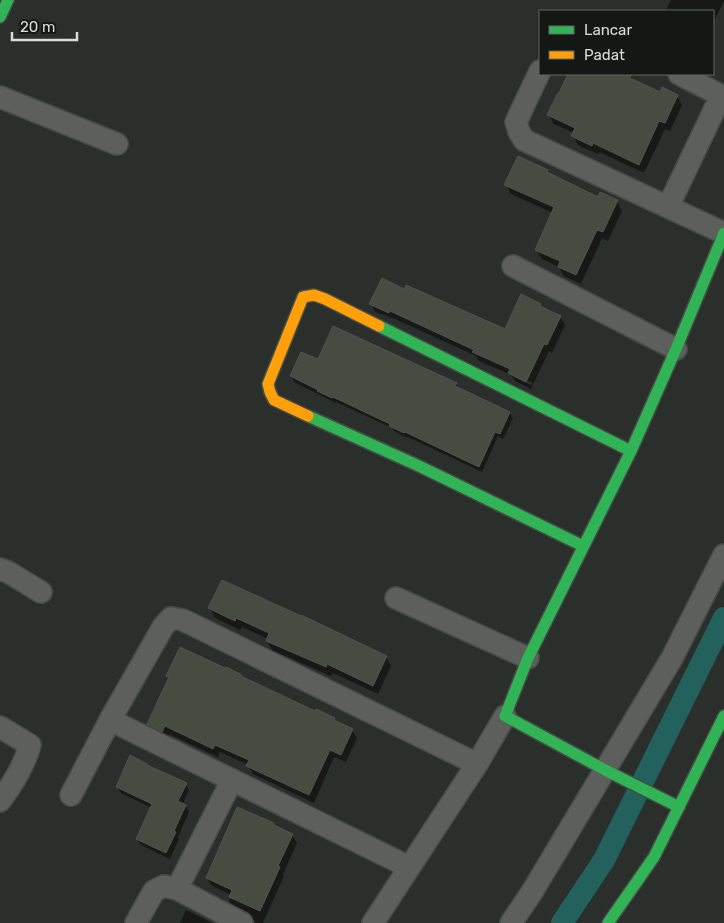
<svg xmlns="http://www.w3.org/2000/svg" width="724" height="923" font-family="Rubik,sans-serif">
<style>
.shadow{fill:#0007;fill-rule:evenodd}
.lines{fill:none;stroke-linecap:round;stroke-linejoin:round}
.canal{stroke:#23625c;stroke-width:22}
.building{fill:#464c42;stroke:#50534f}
.street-casing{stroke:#474b48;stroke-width:24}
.fast-casing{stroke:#474b48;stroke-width:14}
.slow-casing{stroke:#474b48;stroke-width:14}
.street{stroke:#5d5f5d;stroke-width:21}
.fast{stroke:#30b455;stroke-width:11}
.slow{stroke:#ff9f0a;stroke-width:11}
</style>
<rect width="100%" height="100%" fill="#2b2f2b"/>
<g class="shadow">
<path d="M671,0H724V1L715,19L713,18V11H665Z"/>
<path d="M570,74H627L631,75L634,82L660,94L677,96L682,105L670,131L665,129L644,173L599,152L598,154L578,145L573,136L574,133L554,124L549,115L560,95Z"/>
<path d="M547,171L549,175L599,198L617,201L622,211L608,241L602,238L581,284L564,276L559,267L542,259L536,249L553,213L511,194L506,184Z"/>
<path d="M405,290L505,331L540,305L542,309L560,317L565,325L552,353L549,351L531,389L515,381L511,375L479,361L476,356L395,319L375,312L371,304ZM512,373L533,383L531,385L512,376Z"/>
<path d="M318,361L456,384L459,389L509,413L513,418L503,439L498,436L482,472L408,437L407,438L394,431L392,428L336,402V403L294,382L291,376Z"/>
<path d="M210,608L386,657L391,666L378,694L333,673L331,676L272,650L267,641L268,639L242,627L240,630L215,618Z"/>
<path d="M168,676L242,677L316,712L334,719L336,722L352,730L357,738L346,762L334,757L314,803L253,774L248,765L220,752L218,757L169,734L167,739L153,733L148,724L169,679Z"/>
<path d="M148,766L186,784L189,790L183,804L186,806L189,812L178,837L179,839L170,859L141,845L137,839L152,808L121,793L117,787Z"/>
<path d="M274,824L276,828L292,835L297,843L283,874L284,876L263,923H256L254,920L234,910L229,901L232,895L212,886L207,878Z"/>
<path d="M186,910L212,923H180Z"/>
</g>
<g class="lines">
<path class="canal" d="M562,923L604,860L724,618"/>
</g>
<g class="building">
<path d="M568,74H632L630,78L660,92L662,87L678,95L665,123L659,121L639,165L593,143L592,146L571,136L575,128L547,115L558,93H559Z"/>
<path d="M518,156L548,170L547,172L598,197L600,192L618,200L603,232L597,230L576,275L558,267L560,261L535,250L554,207L504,185Z"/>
<path d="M382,278L404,289L406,285L505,329L521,294L541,304L540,306L561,316L547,345L544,344L526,382L508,373L510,369L472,352L474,350L390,311L389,313L369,304Z"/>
<path d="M333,326L457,383L455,386L510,412L500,434L495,432L479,467L405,432L404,433L389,426L390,424L333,397L332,398L317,391L318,390L290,376L301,352L318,359Z"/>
<path d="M222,580L301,616V615L387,656L373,686L327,664L326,667L266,641L269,633L236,618L235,621L208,608Z"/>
<path d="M180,647L225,668L226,667L242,675L241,676L315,711L316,709L335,718L334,720L353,729L341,755L330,750L309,795L246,766L249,760L215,745L213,749L165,726L162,732L147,724L169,677L166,676Z"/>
<path d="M130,755L147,764V765L187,783L178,801L186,805L174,831L176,832L166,853L136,839L152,804L116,787Z"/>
<path d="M237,807L274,823V825L293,834L278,866L280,867L260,911L229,897L232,890L206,878Z"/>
</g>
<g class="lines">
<defs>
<g id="street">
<path d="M540,71L516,122L519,132L524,140L724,233"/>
<path d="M679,74L724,97"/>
<path d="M0,97L117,144"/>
<path d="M668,207L721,96"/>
<path d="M513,266L676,349"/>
<path d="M0,569L8,572L41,592"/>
<path d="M396,598L528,658"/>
<path d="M110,720L409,867"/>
<path d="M0,727L30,745C24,766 13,784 0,801"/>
<path d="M71,795L110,720L163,627L171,618L183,620L477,764"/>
<path d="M177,889L232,780"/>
<path d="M136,923L154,891L164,886L177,889L242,923"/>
<path d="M373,923L477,764L505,716"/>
<path d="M511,923L532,892L672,658L724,555"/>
</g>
<g id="fast">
<path d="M0,17L8,0"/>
<path d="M379,326L631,451"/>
<path d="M308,416L419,466L583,546"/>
<path d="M679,807L605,770L505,716L528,658L631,451L676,349L724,233"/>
<path d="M608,923L654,857L724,716"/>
</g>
<path id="slow" d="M308,416L274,400L270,392L268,384L303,297L314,295L325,299L379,326"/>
</defs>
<use href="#street" class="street-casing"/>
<use href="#fast" class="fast-casing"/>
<use href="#slow" class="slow-casing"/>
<use href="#street" class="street"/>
<use href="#fast" class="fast"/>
<use href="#slow" class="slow"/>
</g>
<rect x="539" y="10" width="175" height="65" fill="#141815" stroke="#626763"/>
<rect x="549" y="26" width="25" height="8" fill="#30b455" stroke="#626763"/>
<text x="584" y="35" font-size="15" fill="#d8ddd9">Lancar</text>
<rect x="549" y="51" width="25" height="8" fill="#ff9f0a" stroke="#626763"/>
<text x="584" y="60" font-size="15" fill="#d8ddd9">Padat</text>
<path d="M12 32v8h65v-8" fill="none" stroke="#d8ddd9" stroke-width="2.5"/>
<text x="20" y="32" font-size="15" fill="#d8ddd9" stroke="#141815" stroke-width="4" paint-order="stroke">20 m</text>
</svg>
